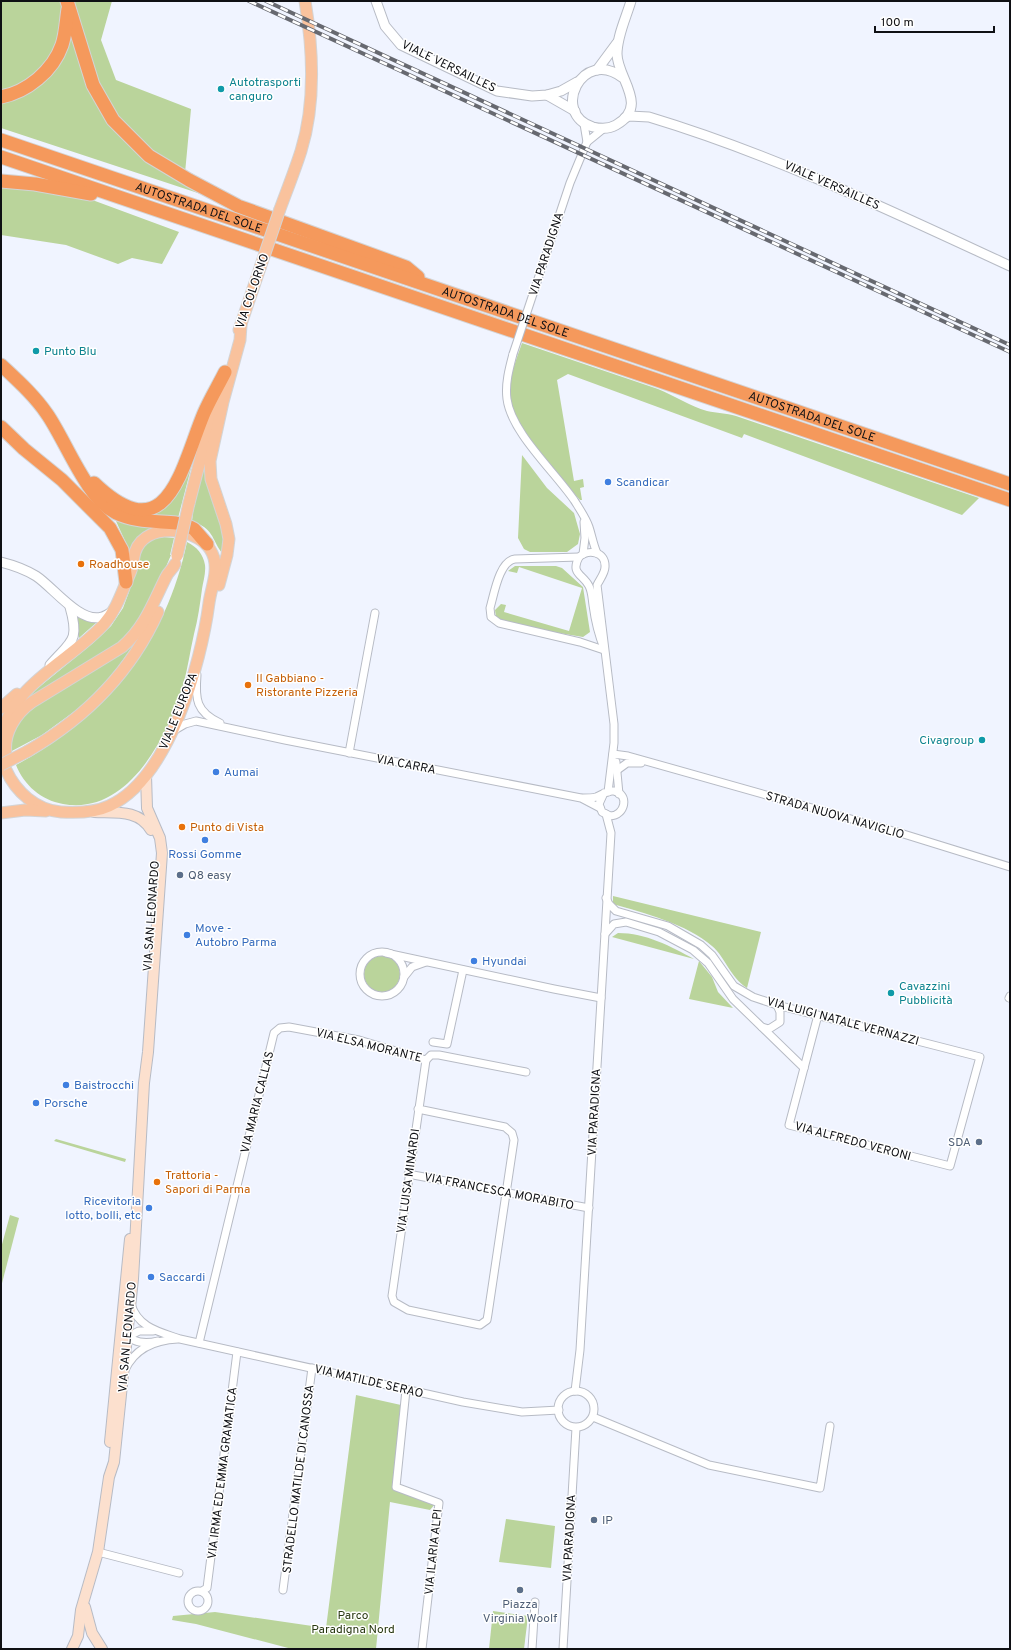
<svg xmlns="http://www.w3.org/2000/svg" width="1011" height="1650" font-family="Overpass,sans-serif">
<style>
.green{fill:#bad49b}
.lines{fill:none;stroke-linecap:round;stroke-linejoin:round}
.minor-casing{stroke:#b7bbc5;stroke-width:9}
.tertiary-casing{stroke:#b7bbc5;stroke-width:11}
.secondary-casing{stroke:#b7bbc5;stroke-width:12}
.primary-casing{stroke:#d4d4d5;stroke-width:13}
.motorway-casing{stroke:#d4d4d5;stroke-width:15}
.minor{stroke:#fff;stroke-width:7}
.tertiary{stroke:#fff;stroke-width:9}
.secondary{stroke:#fce0ce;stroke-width:10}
.primary{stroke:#f9c29d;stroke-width:11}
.motorway{stroke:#f5995c;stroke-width:13}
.rail-casing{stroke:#676970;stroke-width:4}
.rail{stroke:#fff;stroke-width:2.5;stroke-dasharray:8;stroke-linecap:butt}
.minor-bridge-casing{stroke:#b7bbc5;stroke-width:9;stroke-linecap:butt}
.primary-bridge-casing{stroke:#d4d4d5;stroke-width:13;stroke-linecap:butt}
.minor-bridge{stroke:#fff;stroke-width:7}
.primary-bridge{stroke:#f9c29d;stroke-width:11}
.culture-dot{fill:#0f9aa8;stroke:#fff;stroke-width:1.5}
.shop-dot{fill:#3f7fe0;stroke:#fff;stroke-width:1.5}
.food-dot{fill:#e8710a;stroke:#fff;stroke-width:1.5}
.service-dot{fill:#5c6f8a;stroke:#fff;stroke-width:1.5}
.labels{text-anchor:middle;stroke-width:3;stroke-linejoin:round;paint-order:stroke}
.street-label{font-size:12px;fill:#0f1014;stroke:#fff}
.culture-label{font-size:12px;fill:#0d838f;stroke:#fff;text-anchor:start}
.shop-label{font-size:12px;fill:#366cbe;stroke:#fff;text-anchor:start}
.food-label{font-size:12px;fill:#c56008;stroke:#fff;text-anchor:start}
.service-label{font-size:12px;fill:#4e5e75;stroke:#fff;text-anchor:start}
.park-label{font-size:12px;fill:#293912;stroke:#fff}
</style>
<rect width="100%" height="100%" fill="#f0f4ff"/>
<g class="green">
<path d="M1,1H61L62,25L53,56L25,84L1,90Z"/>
<path d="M72,1H112L101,40L116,80L191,109L185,173L150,152L120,123L97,84Z"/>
<path d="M71,32L119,135L216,199L1,128V101L23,96L46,80L63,56Z"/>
<path d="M1,186L18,187L87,198L179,232L162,264L132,258L118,264L66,245L1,235Z"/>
<path d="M522,343L658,389C675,396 690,406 707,411C717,413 726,413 736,416L979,498L962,515L744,434L742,438L568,374L557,380L574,481L583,479L584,487L580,488L582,500H580C559,476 512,428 510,396C509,377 516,360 522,343Z"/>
<path d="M196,449L178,518L142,514L148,513Z"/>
<path d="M206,454L224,542L222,553C211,538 214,529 192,521L194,504Z"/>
<path d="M522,455L547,488L574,513L580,534L578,544L567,552H530L524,549L518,538Z"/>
<path d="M116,521L153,527L154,528L130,552Z"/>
<path d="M164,537L174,538L170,555H171L148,609L123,641L24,703L27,697L93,643L111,626L123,608L129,592L141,548L150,539Z"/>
<path d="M187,542C197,547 203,554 205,565C206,573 203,582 202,589C200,604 198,619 194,634C190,651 188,668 183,685C168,736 128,816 63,804C41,800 24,785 16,765C106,717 166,643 187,542Z"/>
<path d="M515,566H556L562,568L583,587L590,632L583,637L505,624L496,617L495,610L501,604L506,605L504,612L569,631L582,588L519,567L517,573L508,571Z"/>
<path d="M76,617L97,622L79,638Z"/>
<path d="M132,644L133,646L115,671L86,703L42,735L10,752L9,741L23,713Z"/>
<path d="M613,896L761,932L747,988C729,976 726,958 712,946C687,924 644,913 613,904Z"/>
<path d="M618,933C646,933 670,946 694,959L612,937Z"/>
<circle cx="382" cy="974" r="18"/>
<path d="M699,961L712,977L718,992L733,1008L689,999Z"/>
<path d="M56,1139L126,1159L125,1162L54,1141Z"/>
<path d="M10,1215L19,1218L1,1287V1248Z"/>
<path d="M356,1395L401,1405L392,1489L435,1504L430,1510L390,1502L376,1649H292L196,1624L172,1620L173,1616L215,1612L326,1628Z"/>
<path d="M506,1519L555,1526L551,1568L499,1562Z"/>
<path d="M493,1611L528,1616L524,1649H489Z"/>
</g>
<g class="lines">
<defs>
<g id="minor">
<path d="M582,121L584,124L587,142L603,129"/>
<path d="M533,294L570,183L587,142"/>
<path d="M513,354C509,369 505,384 507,399C511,432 555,472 574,500C579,508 586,518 589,527C592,536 593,544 597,553"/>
<path d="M583,554L585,538L584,522"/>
<path d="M579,557L515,559C499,561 494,595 490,608L491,617L499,623L580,642L604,650"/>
<path d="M604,648C598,634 595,620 593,605C592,598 592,592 589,586C583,574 570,574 579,557C588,549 606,551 605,567C605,573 600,579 597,585L614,724V743L608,792"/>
<path d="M197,675C195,699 196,712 220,723"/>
<path d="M173,731L185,724L196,721L285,740L581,798L600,808"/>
<path d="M349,753L375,613"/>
<path d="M613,754L628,756L897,832L1010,867"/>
<path d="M616,762L619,794"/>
<path d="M616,771L627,763H641"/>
<path d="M583,798C587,798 592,798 596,797C602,795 607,790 614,791C630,794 625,816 610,816L602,812L599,804L604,793"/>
<path d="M606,898L609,904L616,911L668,926L701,945L712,955L734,986L753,997L777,1005L980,1057L950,1166L789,1125L818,1015"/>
<path d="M605,934L614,924L626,922L659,932L693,950L708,963L733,999L804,1068"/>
<circle cx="382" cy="974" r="22"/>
<path d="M386,953L554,989L601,998"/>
<path d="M404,977L412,967L426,962"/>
<path d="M1009,998L1010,996"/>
<path d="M762,1027L769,1029L780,1022V1012L777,1005"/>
<path d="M433,1042L447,1044L463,970"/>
<path d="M418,1109L505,1127L512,1133L514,1140L488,1314L487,1320L480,1325L408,1310L394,1302L392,1296L426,1060"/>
<path d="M408,1174L589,1208"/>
<path d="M131,1304C138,1328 160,1332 180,1339L463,1402L522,1412L559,1410"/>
<path d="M125,1332C133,1344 146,1344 158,1341"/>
<path d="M125,1338L139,1331H153"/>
<path d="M199,1343L274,1033L280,1028L289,1027L359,1040L426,1060L431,1055H439L526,1072"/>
<path d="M125,1370C135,1348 156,1340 178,1339"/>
<path d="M406,1390L396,1487L439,1503L422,1649"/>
<path d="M575,1391L580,1350L611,833L606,814"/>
<circle cx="576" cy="1409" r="18"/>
<path d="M593,1417L709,1465L820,1488L830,1426"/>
<path d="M98,1552L179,1573"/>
<path d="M283,1590L312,1368"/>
<circle cx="198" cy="1601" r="10"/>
<path d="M202,1591L207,1588L237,1352"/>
<path d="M532,1649L535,1602"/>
<path d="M563,1649L576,1428"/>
</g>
<g id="tertiary">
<path d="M376,1L385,26L401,45L497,91L532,96L547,95L561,91L577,82"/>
<path d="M597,70L617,43"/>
<path d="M623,78C582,46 550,114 593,127C601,129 609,129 616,125C650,106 617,78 617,54C617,36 626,18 631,1"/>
<path d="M547,95L575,111"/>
<path d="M625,118L629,116L649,117C775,155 891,211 1010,266"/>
<path d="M1,562C13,565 25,569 36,576C53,587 80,624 102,617C106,616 110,613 113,611"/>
<path d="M50,665C71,641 80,642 70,607"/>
</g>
<g id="secondary">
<path d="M94,812C115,813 139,809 151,830"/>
<path d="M110,1442L130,1239"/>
<path d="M85,1607L92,1633L102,1649"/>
<path d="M72,1649L78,1636L81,1610L98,1552L109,1477L114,1462L133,1279L144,1083L148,1052L162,853L160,838L147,808L146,775"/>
</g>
<g id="primary">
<path d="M280,209C287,190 295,170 301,151C316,103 313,49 305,1"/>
<path d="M239,330L260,268"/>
<path d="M189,503L217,396"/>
<path d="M219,585L227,555L229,539L226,524L211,479L210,461L223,402L240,340L241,325"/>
<path d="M1,708L17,694"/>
<path d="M1,741C8,685 70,662 104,624C117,609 122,591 130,573C133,567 133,559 135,552C141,535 158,530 175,531"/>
<path d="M28,751C85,718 131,672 158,612"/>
<path d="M6,754C3,734 15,714 32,702L122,647C145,627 153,603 166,577C168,572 173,569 175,564"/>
<path d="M6,770C16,792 36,810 61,812C77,813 94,813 109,806C169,779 201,664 209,603C211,588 218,573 214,558C210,545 201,539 189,534"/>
<path d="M1,813L25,810L46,811"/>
</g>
<g id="motorway">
<path d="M67,1L93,85L113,120L149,156L189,180L238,206L406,267L418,277"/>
<path d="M1,97C27,92 53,71 62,45C66,33 66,21 68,9"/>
<path id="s1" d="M1,140L1010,484"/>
<path d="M1,157L1010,500"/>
<path d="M1,181L35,184L91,194"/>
<path d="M1,365C17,380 34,395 47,414C66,441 86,498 116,513C134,522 157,521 176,523"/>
<path d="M1,427L24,449L62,480L110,528L122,550L126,582"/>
<path d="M94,483C168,554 181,468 204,413C210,399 218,386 225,372"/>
<path d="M190,527L194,529L207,544"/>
</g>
</defs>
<use href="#minor" class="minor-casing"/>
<use href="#tertiary" class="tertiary-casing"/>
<use href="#secondary" class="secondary-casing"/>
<use href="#primary" class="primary-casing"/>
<use href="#motorway" class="motorway-casing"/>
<use href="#minor" class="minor"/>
<use href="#tertiary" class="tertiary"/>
<use href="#secondary" class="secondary"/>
<use href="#primary" class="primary"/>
<use href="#motorway" class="motorway"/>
<defs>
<g id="rail">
<path d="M249,1L1010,352"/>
<path d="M266,1L1010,345"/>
</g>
</defs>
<use href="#rail" class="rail-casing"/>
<use href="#rail" class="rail"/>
<defs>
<path id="minor-bridge" d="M513,354L533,294"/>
<g id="primary-bridge">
<path d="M260,268L280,209"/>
<path d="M177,556L189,503"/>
<path d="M1,765L28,751"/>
</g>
</defs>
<use href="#minor-bridge" class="minor-bridge-casing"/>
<use href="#primary-bridge" class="primary-bridge-casing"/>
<use href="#minor-bridge" class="minor-bridge"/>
<use href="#primary-bridge" class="primary-bridge"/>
</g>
<g class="culture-dot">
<circle cx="221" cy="89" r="4"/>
<circle cx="36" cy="351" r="4"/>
<circle cx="982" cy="740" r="4"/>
<circle cx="891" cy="993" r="4"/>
</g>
<g class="shop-dot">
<circle cx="608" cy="482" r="4"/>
<circle cx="216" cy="772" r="4"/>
<circle cx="205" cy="840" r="4"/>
<circle cx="187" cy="935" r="4"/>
<circle cx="474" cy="961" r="4"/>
<circle cx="66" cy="1085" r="4"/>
<circle cx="36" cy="1103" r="4"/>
<circle cx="149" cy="1208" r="4"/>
<circle cx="151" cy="1277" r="4"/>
</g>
<g class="food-dot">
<circle cx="81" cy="564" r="4"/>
<circle cx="248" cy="685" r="4"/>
<circle cx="182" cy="827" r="4"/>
<circle cx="157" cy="1182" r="4"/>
</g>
<g class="service-dot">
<circle cx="180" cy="875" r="4"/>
<circle cx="979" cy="1142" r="4"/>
<circle cx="594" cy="1520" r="4"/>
<circle cx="520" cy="1590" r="4"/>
</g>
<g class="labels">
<g class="street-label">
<text transform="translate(449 66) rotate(26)" y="4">VIALE VERSAILLES</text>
<text transform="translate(832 185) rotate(24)" y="4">VIALE VERSAILLES</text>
<text dy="4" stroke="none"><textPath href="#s1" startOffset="209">AUTOSTRADA DEL SOLE</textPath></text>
<text transform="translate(546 254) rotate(-72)" y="4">VIA PARADIGNA</text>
<text transform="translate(252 291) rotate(-71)" y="4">VIA COLORNO</text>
<text dy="4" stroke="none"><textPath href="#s1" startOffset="533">AUTOSTRADA DEL SOLE</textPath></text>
<text dy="4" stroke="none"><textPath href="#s1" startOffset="857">AUTOSTRADA DEL SOLE</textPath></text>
<text transform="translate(178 711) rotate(-68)" y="4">VIALE EUROPA</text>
<text transform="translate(406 764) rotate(11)" y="4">VIA CARRA</text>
<text transform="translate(835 815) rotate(16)" y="4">STRADA NUOVA NAVIGLIO</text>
<text transform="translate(151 916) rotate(-86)" y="4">VIA SAN LEONARDO</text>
<text transform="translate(843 1021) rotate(15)" y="4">VIA LUIGI NATALE VERNAZZI</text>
<text transform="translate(369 1045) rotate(14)" y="4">VIA ELSA MORANTE</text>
<text transform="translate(257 1102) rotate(-76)" y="4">VIA MARIA CALLAS</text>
<text transform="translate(594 1112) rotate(-87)" y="4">VIA PARADIGNA</text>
<text transform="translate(853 1141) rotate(15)" y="4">VIA ALFREDO VERONI</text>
<text transform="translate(408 1181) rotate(-82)" y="4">VIA LUISA MINARDI</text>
<text transform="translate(499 1191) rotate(11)" y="4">VIA FRANCESCA MORABITO</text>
<text transform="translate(127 1337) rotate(-85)" y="4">VIA SAN LEONARDO</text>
<text transform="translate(369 1381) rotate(13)" y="4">VIA MATILDE SERAO</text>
<text transform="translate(222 1473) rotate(-83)" y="4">VIA IRMA ED EMMA GRAMATICA</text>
<text transform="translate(298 1479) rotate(-83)" y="4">STRADELLO MATILDE DI CANOSSA</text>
<text transform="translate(569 1538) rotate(-87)" y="4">VIA PARADIGNA</text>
<text transform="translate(433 1552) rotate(-84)" y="4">VIA ILARIA ALPI</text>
</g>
<g class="culture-label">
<text x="229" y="86">Autotrasporti<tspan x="229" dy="14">canguro</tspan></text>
<text x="44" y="355">Punto Blu</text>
<text x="974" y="744" text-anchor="end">Civagroup</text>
<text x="899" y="990">Cavazzini<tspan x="899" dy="14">Pubblicità</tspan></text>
</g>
<g class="shop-label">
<text x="616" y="486">Scandicar</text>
<text x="224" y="776">Aumai</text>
<text x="205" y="858" text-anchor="middle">Rossi Gomme</text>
<text x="195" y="932">Move -<tspan x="195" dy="14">Autobro Parma</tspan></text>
<text x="482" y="965">Hyundai</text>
<text x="74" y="1089">Baistrocchi</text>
<text x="44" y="1107">Porsche</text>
<text x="141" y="1205" text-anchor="end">Ricevitoria<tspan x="141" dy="14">lotto, bolli, etc</tspan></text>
<text x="159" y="1281">Saccardi</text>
</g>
<g class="food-label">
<text x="89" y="568">Roadhouse</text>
<text x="256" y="682">Il Gabbiano -<tspan x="256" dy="14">Ristorante Pizzeria</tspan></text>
<text x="190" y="831">Punto di Vista</text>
<text x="165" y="1179">Trattoria -<tspan x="165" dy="14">Sapori di Parma</tspan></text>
</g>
<g class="service-label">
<text x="188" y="879">Q8 easy</text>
<text x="971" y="1146" text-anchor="end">SDA</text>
<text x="602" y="1524">IP</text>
<text x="520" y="1608" text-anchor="middle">Piazza<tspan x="520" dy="14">Virginia Woolf</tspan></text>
</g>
<g class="park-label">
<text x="353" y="1619">Parco<tspan x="353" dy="14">Paradigna Nord</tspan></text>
</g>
</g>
<rect width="1011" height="1650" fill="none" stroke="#0f1014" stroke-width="4"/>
<path d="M875 26v6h119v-6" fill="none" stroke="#0f1014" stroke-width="2"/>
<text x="881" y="26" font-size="12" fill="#0f1014" stroke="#ffffff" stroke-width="3" paint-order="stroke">100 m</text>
</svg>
